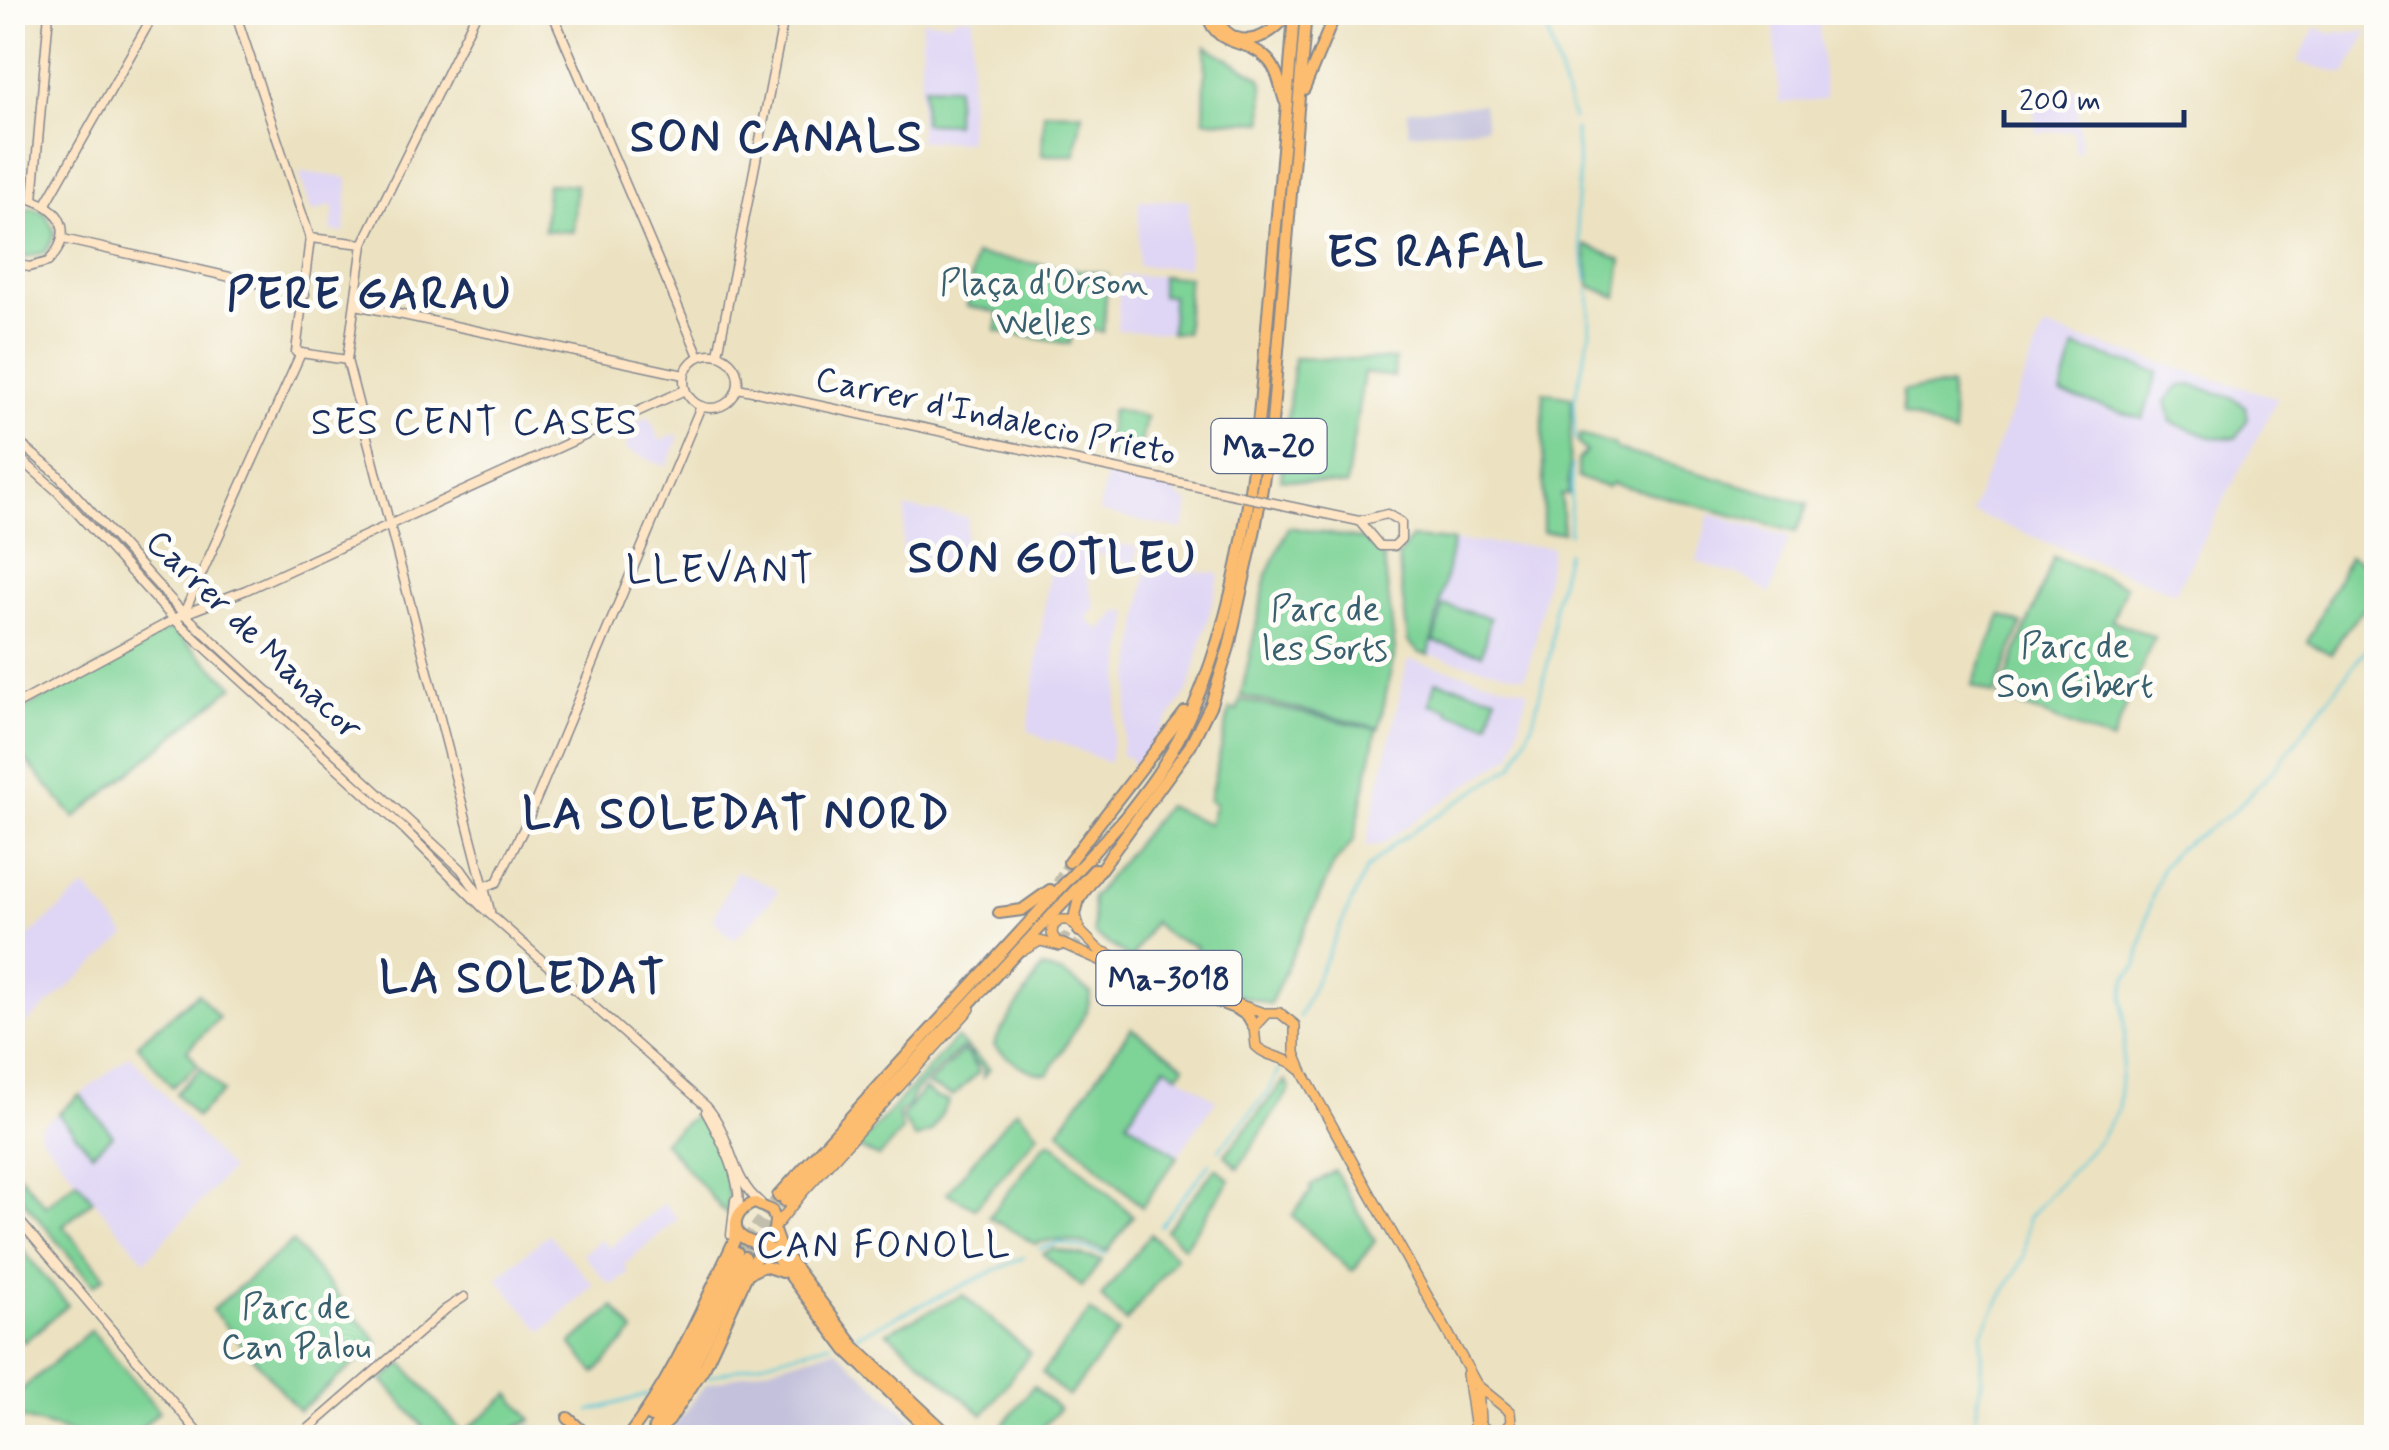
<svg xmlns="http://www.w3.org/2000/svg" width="2389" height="1450" font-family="Mynerve,sans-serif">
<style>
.built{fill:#dfd5f5}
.industrial{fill:#c3c1db}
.green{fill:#7ed397;stroke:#4c817a;stroke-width:2.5}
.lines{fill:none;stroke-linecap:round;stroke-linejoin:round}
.stream{stroke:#5fc9da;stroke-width:2.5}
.highway-tunnel{stroke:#c2bead;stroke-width:10;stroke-dasharray:10 5;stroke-linecap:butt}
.secondary-casing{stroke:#848890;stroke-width:11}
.primary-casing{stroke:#848890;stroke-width:12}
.highway-casing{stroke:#848890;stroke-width:14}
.secondary{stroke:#fee5c5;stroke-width:8}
.primary{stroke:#fcbd6f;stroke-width:9}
.highway{stroke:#fcbd6f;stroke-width:10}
.secondary-bridge-casing{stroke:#848890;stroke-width:11;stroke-linecap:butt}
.secondary-bridge{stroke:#fee5c5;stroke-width:8}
.labels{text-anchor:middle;stroke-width:10;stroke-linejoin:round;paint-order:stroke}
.shield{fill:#fdfcf7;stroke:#5f6c8c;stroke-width:2.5}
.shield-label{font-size:32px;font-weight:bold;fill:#1b2f5e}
.park-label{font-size:35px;fill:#39606f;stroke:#fdfcf7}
.street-label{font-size:35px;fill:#1b2f5e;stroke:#fdfcf7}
.neighbourhood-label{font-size:38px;letter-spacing:2.5px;fill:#1b2f5e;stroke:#fdfcf7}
.quarter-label{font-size:40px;letter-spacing:2.5px;fill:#1b2f5e;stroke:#fdfcf7}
.district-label{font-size:45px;font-weight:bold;letter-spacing:2.5px;fill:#1b2f5e;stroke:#fdfcf7}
</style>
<rect width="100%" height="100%" fill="#fdfcf7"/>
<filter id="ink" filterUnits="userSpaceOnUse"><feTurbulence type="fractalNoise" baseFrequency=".01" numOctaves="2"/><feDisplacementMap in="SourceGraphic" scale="20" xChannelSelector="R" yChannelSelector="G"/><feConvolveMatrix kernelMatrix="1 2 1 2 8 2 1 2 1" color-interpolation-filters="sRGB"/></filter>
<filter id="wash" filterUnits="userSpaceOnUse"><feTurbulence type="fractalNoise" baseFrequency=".0048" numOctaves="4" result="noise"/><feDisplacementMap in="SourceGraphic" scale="40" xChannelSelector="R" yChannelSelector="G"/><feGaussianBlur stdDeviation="2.25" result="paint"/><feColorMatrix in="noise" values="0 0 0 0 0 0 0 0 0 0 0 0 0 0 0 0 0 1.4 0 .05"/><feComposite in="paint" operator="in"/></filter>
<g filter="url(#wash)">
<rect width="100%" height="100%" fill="#ece2c1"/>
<g class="built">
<path d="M1773,13H1818L1825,99L1780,103Z"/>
<path d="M973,16L968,142L919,141L922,20L953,22L954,17Z"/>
<path d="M2316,27L2331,33L2368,31L2346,74L2297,62Z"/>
<path d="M2076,88L2081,152H2075L2073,130L2036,133L2032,91Z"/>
<path d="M302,172L348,178L345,233L331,231L334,205L312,212L300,176Z"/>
<path d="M1139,200H1189L1188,267L1138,266Z"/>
<path d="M1124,275L1188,277L1186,333L1117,330L1120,279Z"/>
<path d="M2044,328L2278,398L2175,593L1971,512Z"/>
<path d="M649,416L660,441L677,434L679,438L667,467L625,449L637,422Z"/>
<path d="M1106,475L1168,488L1189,504L1183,530L1099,512Z"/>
<path d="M906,508L968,517L962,562L901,554Z"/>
<path d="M1709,514L1789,537L1770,594L1744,577L1697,562Z"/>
<path d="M1054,535L1137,547L1135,565L1088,551L1086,575L1096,607L1087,619L1101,631L1119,611H1130L1109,763L1052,739L1050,742L1028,730Z"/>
<path d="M1453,541L1552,547L1535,643L1525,677L1429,655Z"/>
<path d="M1147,565L1220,574L1189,689L1137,766L1130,762V757L1121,756Z"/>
<path d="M1408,659L1528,690L1512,755L1380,845L1366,846Z"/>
<path d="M736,871L776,888L778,893L734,940L713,920Z"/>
<path d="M85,887L127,936L13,1035V950Z"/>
<path d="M130,1055L230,1170L145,1261L39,1134L40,1127Z"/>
<path d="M1166,1065L1216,1100L1178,1156L1127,1121Z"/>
<path d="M664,1203L678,1219L624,1265L629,1272L613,1285L604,1279L583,1254L601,1239L609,1248Z"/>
<path d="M548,1234L594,1285L543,1332L497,1278Z"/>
</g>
<g class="industrial">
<path d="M1483,104L1486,127L1408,133V110Z"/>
<path d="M835,1349L933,1437L665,1438L705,1385Z"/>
</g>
<g class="green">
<path d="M1206,46L1260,77L1263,83L1264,122L1204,120Z"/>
<path d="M924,86L956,87L955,124L923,123Z"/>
<path d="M1044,112L1082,113L1075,155H1042Z"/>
<path d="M547,184L576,185L573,232L544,230Z"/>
<path d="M32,208L46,214L55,233L46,252L25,258L13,251V215Z"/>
<path d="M1585,245L1622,260L1617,297L1590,286Z"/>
<path d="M975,255L1108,274L1103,332L1073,327L1070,344L996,331L999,313L967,306Z"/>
<path d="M1161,276L1188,277L1186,333H1171L1172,296L1161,295Z"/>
<path d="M2075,347L2158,372L2143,419L2061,394Z"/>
<path d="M1294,358L1395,360L1394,377L1364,373L1346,486L1281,479Z"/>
<path d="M2191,385L2232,397L2246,407L2248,419L2236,438L2210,437L2171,422L2166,401L2180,386Z"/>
<path d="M1950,386L1954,435L1903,414L1902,391Z"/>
<path d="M1543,392L1572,397L1568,495H1561L1563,532H1543Z"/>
<path d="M1114,409L1146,417L1137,463L1106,454L1111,411Z"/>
<path d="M1580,435L1613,444L1618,450L1808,504L1796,532L1612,483L1607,487L1578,478V460L1586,452L1578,443Z"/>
<path d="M1289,527L1365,540L1384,559L1395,651L1379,728L1241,696L1267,575Z"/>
<path d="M1411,538L1453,541L1429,655L1420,653L1408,642L1398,557Z"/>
<path d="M2349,556L2376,569V594L2345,631L2331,654L2307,642Z"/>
<path d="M2054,557L2126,586L2112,620L2154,637L2112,742L1999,697Z"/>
<path d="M1443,605L1490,618L1482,654L1434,642Z"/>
<path d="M2001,616L2022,624L1994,695L1972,686Z"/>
<path d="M170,628L234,686L75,818L13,745V715Z"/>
<path d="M1436,681L1496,696L1489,723L1449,713V709L1430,704Z"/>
<path d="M1240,700L1377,729L1354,840L1334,864L1270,1004L1192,982L1196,946L1169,936L1153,922L1131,959L1094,934L1092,898L1166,806L1209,824L1215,803L1209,801L1230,709L1237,711Z"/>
<path d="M1042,968L1063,974L1091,993L1087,1011L1048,1074C1028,1074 1009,1059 994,1046L996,1039Z"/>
<path d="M198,993L219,1018L187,1050L198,1065L172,1087L137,1044Z"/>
<path d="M1131,1028L1185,1066L1177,1074L1165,1066L1127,1121L1178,1156L1142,1207L1059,1130Z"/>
<path d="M956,1038L990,1069L983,1077L984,1069L974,1062L968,1050L960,1049L914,1092L908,1106L898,1114L902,1131L879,1157L857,1148Z"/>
<path d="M962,1052L966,1053L979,1072L953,1096L927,1085Z"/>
<path d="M201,1068L223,1092L196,1117L176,1093Z"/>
<path d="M1285,1080L1290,1089L1238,1168L1225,1155Z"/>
<path d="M924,1089L936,1098L949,1101L931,1132L915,1139L902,1117Z"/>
<path d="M80,1095L113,1135L92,1153L58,1114Z"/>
<path d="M1016,1109L1039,1133L975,1208L947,1193Z"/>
<path d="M697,1113L702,1114C716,1143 735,1181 726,1214L663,1141Z"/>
<path d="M1052,1142L1133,1216L1108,1251C1083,1244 1060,1235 1035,1244L989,1217L1046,1143Z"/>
<path d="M13,1167L46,1206L77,1180L93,1200L63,1226L105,1276L94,1285L13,1188Z"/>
<path d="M1216,1168L1230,1180L1184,1247L1166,1230Z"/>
<path d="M1335,1171L1375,1241L1354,1270H1350L1292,1216L1311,1191L1310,1186Z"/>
<path d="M1150,1234L1176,1257L1126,1322L1101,1297Z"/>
<path d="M12,1237L68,1305L24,1342L13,1329Z"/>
<path d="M292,1242L379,1343L299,1411L212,1310Z"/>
<path d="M1052,1249L1102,1260L1082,1287L1043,1254Z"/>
<path d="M963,1295L1030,1353L983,1415L887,1332Z"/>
<path d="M614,1307L634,1332L595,1373L571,1344Z"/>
<path d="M1090,1311L1118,1333L1068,1397L1042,1373Z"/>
<path d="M91,1330L159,1411L131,1438L87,1437L13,1416V1397Z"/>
<path d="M403,1363L463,1433L510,1394L532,1420L496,1437H428L430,1435L383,1380Z"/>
<path d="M1033,1386L1059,1409L1034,1437H994Z"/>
</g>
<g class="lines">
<g class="stream">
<path d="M1548,12L1549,38L1573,119"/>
<path d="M1575,129L1579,170L1576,215L1587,280"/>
<path d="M1575,440L1574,402L1590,332L1589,291"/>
<path d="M1569,534L1572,466"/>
<path d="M1299,1017L1366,870L1394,844L1514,765L1533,721L1551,650L1554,607L1567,552"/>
<path d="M1219,1150L1269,1091L1278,1071"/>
<path d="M1160,1226L1210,1163"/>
<path d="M1039,1249L1060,1243L1106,1254"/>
<path d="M855,1336L1024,1257"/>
<path d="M708,1377L831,1343"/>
<path d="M590,1411L649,1394"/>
<path d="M506,1438L533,1426"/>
<path d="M1977,1438L1974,1427L1982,1378V1333L2024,1256L2028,1218L2099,1140L2118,1110L2125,1034L2123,997L2127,978L2137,965L2149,908L2161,869L2175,851L2233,812L2276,767L2376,636"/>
</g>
</g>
</g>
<g filter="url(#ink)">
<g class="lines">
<g class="highway-tunnel">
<path d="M1050,896L1069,862"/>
<path d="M1052,922L1061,936L1079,948"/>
<path d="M737,1252L778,1196"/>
<path d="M745,1257L785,1201"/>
</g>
<defs>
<g id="secondary">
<path d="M235,12L310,238"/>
<path d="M552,12L699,356"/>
<path d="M46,204L155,12"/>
<path d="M63,239L305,294"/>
<path d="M363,244L477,12"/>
<path d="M12,263L29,267L48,262C72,237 66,211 33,200L49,12"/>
<path d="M356,305L684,375"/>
<path d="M301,353L296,352L310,238L363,244L347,360L490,911"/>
<path d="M301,353L347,360"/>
<circle cx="711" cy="381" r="27"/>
<path d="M718,354L785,12"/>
<path d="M738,388L1227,493"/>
<path d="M12,437L56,473L184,614L461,869L485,903"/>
<path d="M12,451L58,492L174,619L404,829L483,908L706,1106C732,1134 730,1179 760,1202"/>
<path d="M1283,505L1359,521L1387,514L1401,522V539L1394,546H1380L1359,521"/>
<path d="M184,613L301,353"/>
<path d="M12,707L184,614L246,590L685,390"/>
<path d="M484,887L497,882L526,824L701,406"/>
<path d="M706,1112C722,1141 743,1180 738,1214"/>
<path d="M12,1212L203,1438"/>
<path d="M731,1235L735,1200"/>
<path d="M298,1438L446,1309L464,1297"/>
</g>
<g id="primary">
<path d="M1024,950L1040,941L1060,946"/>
<path d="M1127,972L1056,941L1052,934L1053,926L1060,920H1069L1099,950L1143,968"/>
<path d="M1232,1002L1263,1013H1280L1295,1025V1053L1304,1075L1477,1385L1510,1412L1511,1422L1502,1433H1492L1483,1427"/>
<path d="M1266,1014L1254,1027L1256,1046C1269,1059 1286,1055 1299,1069"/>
<path d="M775,1227L803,1192L970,1009"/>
<path d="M1467,1374L1476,1438"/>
<path d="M1478,1386L1480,1420"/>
<path d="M1502,1433L1533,1438"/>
</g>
<g id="highway">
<path d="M1206,12C1218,51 1244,36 1266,58C1278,68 1280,87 1285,101"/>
<path d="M1213,12C1232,55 1267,42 1290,12"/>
<path d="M1304,89L1336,12"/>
<path d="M1069,862L1185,712"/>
<path d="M999,913L1022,910L1050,890"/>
<path d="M1079,931L1075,915L1079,899L1190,746L1211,704L1229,647L1255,529L1271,435L1306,12"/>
<path d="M1135,970L1237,1009L1248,1016L1254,1027"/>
<path d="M778,1196L1121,822C1145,792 1168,762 1184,728C1249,594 1257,437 1270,292C1278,199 1288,106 1294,12"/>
<path d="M785,1201L1095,869"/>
<path d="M774,1231L780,1248L855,1347L952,1438"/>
<path d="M747,1274L764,1266L782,1272"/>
<path d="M651,1417L685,1364L737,1252"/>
<path d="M568,1418L590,1438"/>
<path d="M654,1428L695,1364L745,1257"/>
<path d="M627,1438C674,1377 702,1308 735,1239L736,1227"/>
<path d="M649,1438L669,1421L705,1366L752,1264L774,1230L775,1220L772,1211L755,1203C738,1207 726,1230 747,1240C755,1244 763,1244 771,1250L847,1351L937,1438"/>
</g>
</defs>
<use href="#secondary" class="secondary-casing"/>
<use href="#primary" class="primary-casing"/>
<use href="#highway" class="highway-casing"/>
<use href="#secondary" class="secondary"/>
<use href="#primary" class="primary"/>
<use href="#highway" class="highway"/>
<defs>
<path id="secondary-bridge" d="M1227,493L1283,505"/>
</defs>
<use href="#secondary-bridge" class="secondary-bridge-casing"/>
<use href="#secondary-bridge" class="secondary-bridge"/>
</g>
</g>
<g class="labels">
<g class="shield">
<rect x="1211.5" y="419" width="115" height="54" rx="8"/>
<rect x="1096.5" y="951" width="145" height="54" rx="8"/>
</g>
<g class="shield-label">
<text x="1269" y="457">Ma-20</text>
<text x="1169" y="989">Ma-3018</text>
</g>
<g class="park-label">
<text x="1044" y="294">Plaça d'Orson<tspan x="1044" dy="40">Welles</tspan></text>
<text x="1325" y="620">Parc de<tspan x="1325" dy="40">les Sorts</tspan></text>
<text x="2075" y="657">Parc de<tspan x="2075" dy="40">Son Gibert</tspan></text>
<text x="296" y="1318">Parc de<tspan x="296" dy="40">Can Palou</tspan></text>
</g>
<g class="street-label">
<text transform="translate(996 415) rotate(12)" y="12">Carrer d'Indalecio Prieto</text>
<text transform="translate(255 634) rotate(44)" y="12">Carrer de Manacor</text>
</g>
<g class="neighbourhood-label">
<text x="475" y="434">SES CENT CASES</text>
<text x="884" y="1257">CAN FONOLL</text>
</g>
<g class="quarter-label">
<text x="721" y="582">LLEVANT</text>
</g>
<g class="district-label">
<text x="777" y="151">SON CANALS</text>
<text x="1436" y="266">ES RAFAL</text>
<text x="370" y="308">PERE GARAU</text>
<text x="1053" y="572">SON GOTLEU</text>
<text x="737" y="828">LA SOLEDAT NORD</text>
<text x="523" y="992">LA SOLEDAT</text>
</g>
</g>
<rect width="2389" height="1450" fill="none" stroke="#fdfcf7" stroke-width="50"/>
<path d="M2004 110v15h180v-15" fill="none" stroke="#1b2f5e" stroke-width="5"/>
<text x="2019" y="110" font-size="30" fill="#1b2f5e" stroke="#fdfcf7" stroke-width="8" paint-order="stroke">200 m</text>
</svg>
